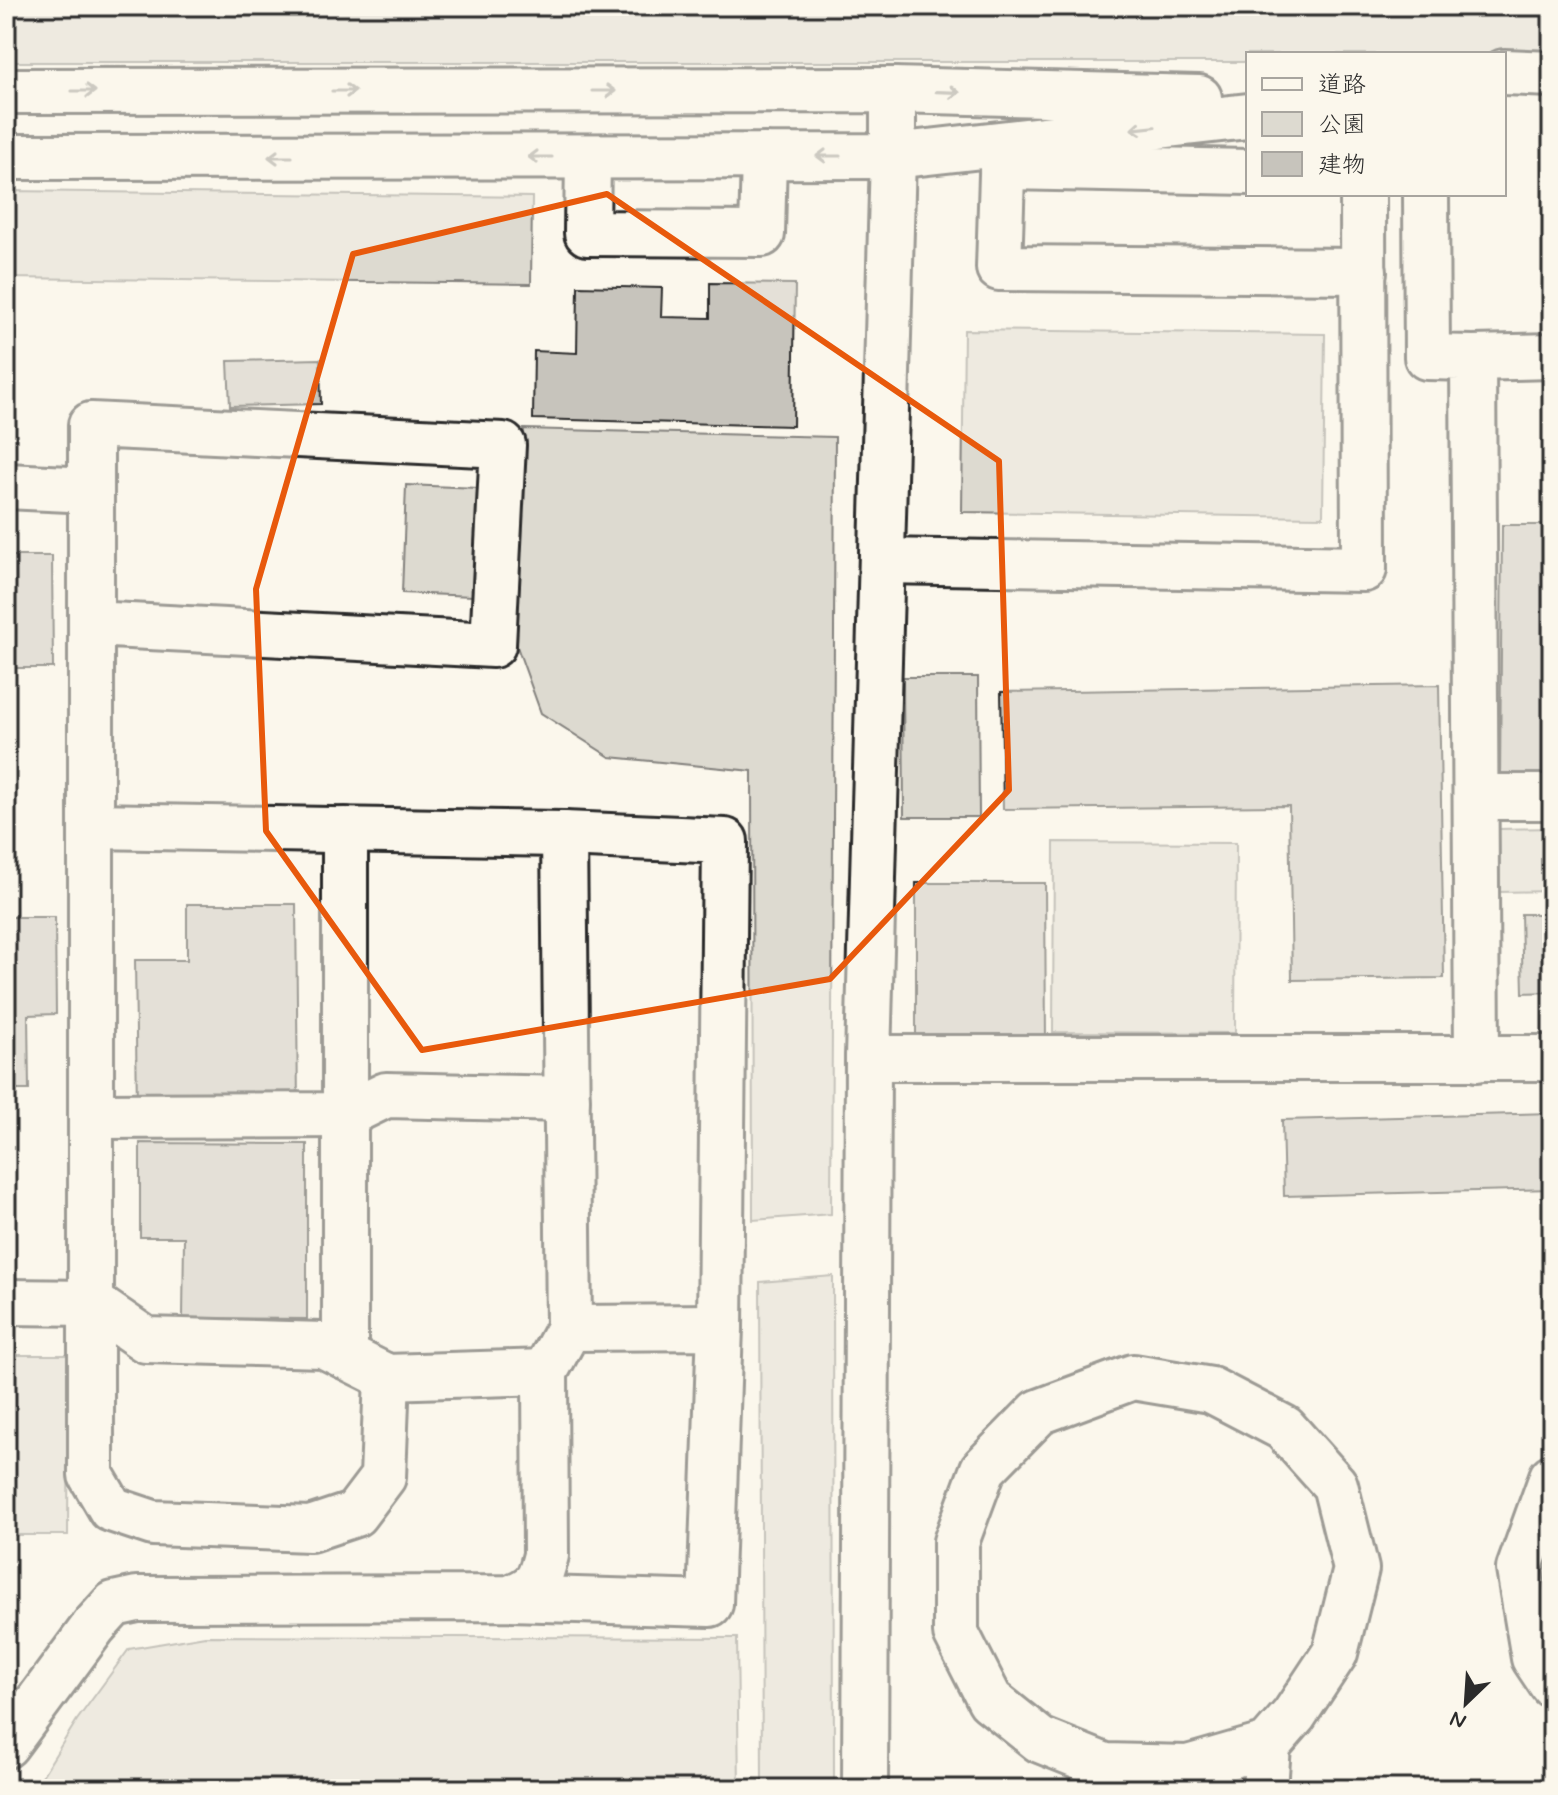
<svg xmlns="http://www.w3.org/2000/svg" width="1558" height="1795" font-family="Mynerve,'Klee One',sans-serif">
<style>
.green{fill:#dddad0;stroke:#84827e;stroke-width:2}
.building{fill:#c7c4bc;stroke:#2b2b2b;stroke-width:2}
.lines{fill:none;stroke-linecap:round;stroke-linejoin:round}
.minor-casing{stroke:#2b2b2b;stroke-width:50}
.minor{stroke:#fbf7ec;stroke-width:44}
.oneway{stroke:#93918c}
.marked{fill:none;stroke:#e8590c;stroke-width:6;stroke-linejoin:round}
</style>
<rect width="100%" height="100%" fill="#fbf7ec"/>
<filter id="ink" filterUnits="userSpaceOnUse"><feTurbulence type="fractalNoise" baseFrequency=".0125" numOctaves="2"/><feDisplacementMap in="SourceGraphic" scale="16" xChannelSelector="R" yChannelSelector="G"/><feConvolveMatrix kernelMatrix="1 2 1 2 8 2 1 2 1" color-interpolation-filters="sRGB"/></filter>
<g filter="url(#ink)">
<g class="green">
<path d="M6,6H1552V63L1504,54H1248V62H6Z"/>
<path d="M6,191L532,197L531,284L6,278Z"/>
<path d="M964,330L1325,334L1323,517L962,512Z"/>
<path d="M524,429L835,437L831,1214L753,1220L752,771L610,757L541,713L515,641Z"/>
<path d="M406,485L478,488L473,596L402,593Z"/>
<path d="M903,677H978L979,817H904Z"/>
<path d="M1552,828V891L1500,892L1499,829Z"/>
<path d="M1054,842L1236,843L1235,1033L1053,1032Z"/>
<path d="M833,1276L834,1789H762L760,1282Z"/>
<path d="M6,1355H69L68,1535H6Z"/>
<path d="M205,1636L737,1638L739,1789H34L77,1720L129,1649Z"/>
</g>
<g class="building">
<path d="M710,283L795,284L793,426L533,419L534,351L577,353L578,286L662,288L661,317L710,318Z"/>
<path d="M320,359L321,404L230,406L228,361Z"/>
<path d="M1502,525H1552V784H1500Z"/>
<path d="M6,556H52L53,668H6Z"/>
<path d="M1439,685L1444,978L1292,980L1289,806L1003,809L1001,692Z"/>
<path d="M916,883H1045L1046,1046H916Z"/>
<path d="M187,904H296L298,1107L137,1108L135,960H187Z"/>
<path d="M1521,914H1552V992L1523,993Z"/>
<path d="M6,917H55L56,1014L28,1015L29,1090H6Z"/>
<path d="M1552,1113V1189L1284,1196L1282,1120Z"/>
<path d="M140,1143L307,1144V1319L183,1318L184,1237H140Z"/>
</g>
<g class="lines">
<defs>
<g id="minor">
<path d="M1504,72L1552,74"/>
<path d="M6,91L893,90L1199,98"/>
<path d="M1003,144L999,268L1364,271"/>
<path d="M6,157L893,156L1248,116"/>
<path d="M588,157L587,233L762,234L764,156"/>
<path d="M1002,167L1248,172"/>
<path d="M1426,194L1427,357L1473,358L1477,1059"/>
<path d="M1473,358L1552,356"/>
<path d="M6,486L91,490"/>
<path d="M882,561L1364,569L1363,194"/>
<path d="M91,624L493,645L503,445L91,425V1475L111,1509L153,1523L310,1529L355,1514L383,1477L387,1377"/>
<path d="M1476,797H1552"/>
<path d="M92,826L564,834L725,841L720,1327"/>
<path d="M345,830V1356"/>
<path d="M564,834L569,1328"/>
<path d="M868,1058H1552"/>
<path d="M92,1116L345,1115L386,1095L567,1099"/>
<path d="M6,1302L92,1303L146,1340L323,1345L387,1377L545,1372"/>
<path d="M1552,1477L1519,1569L1534,1658L1552,1685"/>
<path d="M6,1745L94,1626L114,1604L137,1599L510,1598L710,1604L720,1327L569,1328L545,1372L546,1555C539,1583 536,1587 510,1598"/>
<path d="M865,1789L868,1058L893,156V90"/>
<path d="M1265,1789L1268,1745L1294,1715L1335,1653L1356,1569L1335,1485L1284,1428L1211,1390L1133,1377L1039,1412L983,1469L956,1542V1633L990,1700L1040,1740L1105,1766L1188,1768L1268,1745"/>
</g>
</defs>
<use href="#minor" class="minor-casing"/>
<use href="#minor" class="minor"/>
</g>
<defs><path id="oneway-shaft" d="M-6 0H5M1.5-3L5.5 0L1.5 3" fill="none" stroke-width="1.6" stroke-linecap="round" stroke-linejoin="round" transform="scale(2)"/></defs>
<g class="oneway">
<use href="#oneway-shaft" transform="translate(84 91)"/>
<use href="#oneway-shaft" transform="translate(344 91)"/>
<use href="#oneway-shaft" transform="translate(604 91)"/>
<use href="#oneway-shaft" transform="translate(948 92) rotate(2)"/>
<use href="#oneway-shaft" transform="translate(1143 128) rotate(174)"/>
<use href="#oneway-shaft" transform="translate(828 156) rotate(180)"/>
<use href="#oneway-shaft" transform="translate(280 157) rotate(180)"/>
<use href="#oneway-shaft" transform="translate(540 157) rotate(180)"/>
</g>
</g>
<path d="M0 0H1558V1795H0ZM607,194L999,461L1009,790L830,979L422,1050L266,831L256,589L353,254Z" fill="#fbf7ec" fill-opacity=".55" fill-rule="evenodd"/>
<path class="marked" d="M607,194L999,461L1009,790L830,979L422,1050L266,831L256,589L353,254Z"/>
<rect width="1558" height="1795" fill="none" stroke="#fbf7ec" stroke-width="32"/>
<rect x="16" y="16" width="1526" height="1763" fill="none" stroke="#2b2b2b" stroke-width="3" filter="url(#ink)"/>
<rect x="1246" y="52" width="260" height="144" fill="#fbf7ec" stroke="#a8a59f" stroke-width="2"/>
<rect x="1262" y="78" width="40" height="12" fill="#fbf7ec" stroke="#a8a59f" stroke-width="2"/>
<text x="1318" y="92" font-size="24" fill="#2b2b2b">道路</text>
<rect x="1262" y="112" width="40" height="24" fill="#dddad0" stroke="#a8a59f" stroke-width="2"/>
<text x="1318" y="132" font-size="24" fill="#2b2b2b">公園</text>
<rect x="1262" y="152" width="40" height="24" fill="#c7c4bc" stroke="#a8a59f" stroke-width="2"/>
<text x="1318" y="172" font-size="24" fill="#2b2b2b">建物</text>
<g transform="translate(1466 1703) rotate(205)" stroke="#fbf7ec" stroke-width="6" paint-order="stroke">
<path d="M0-6L14 30L0 20L-14 30Z" fill="#2b2b2b"/>
<text y="-12" font-size="22" font-weight="bold" text-anchor="middle" fill="#2b2b2b">N</text>
</g>
</svg>
